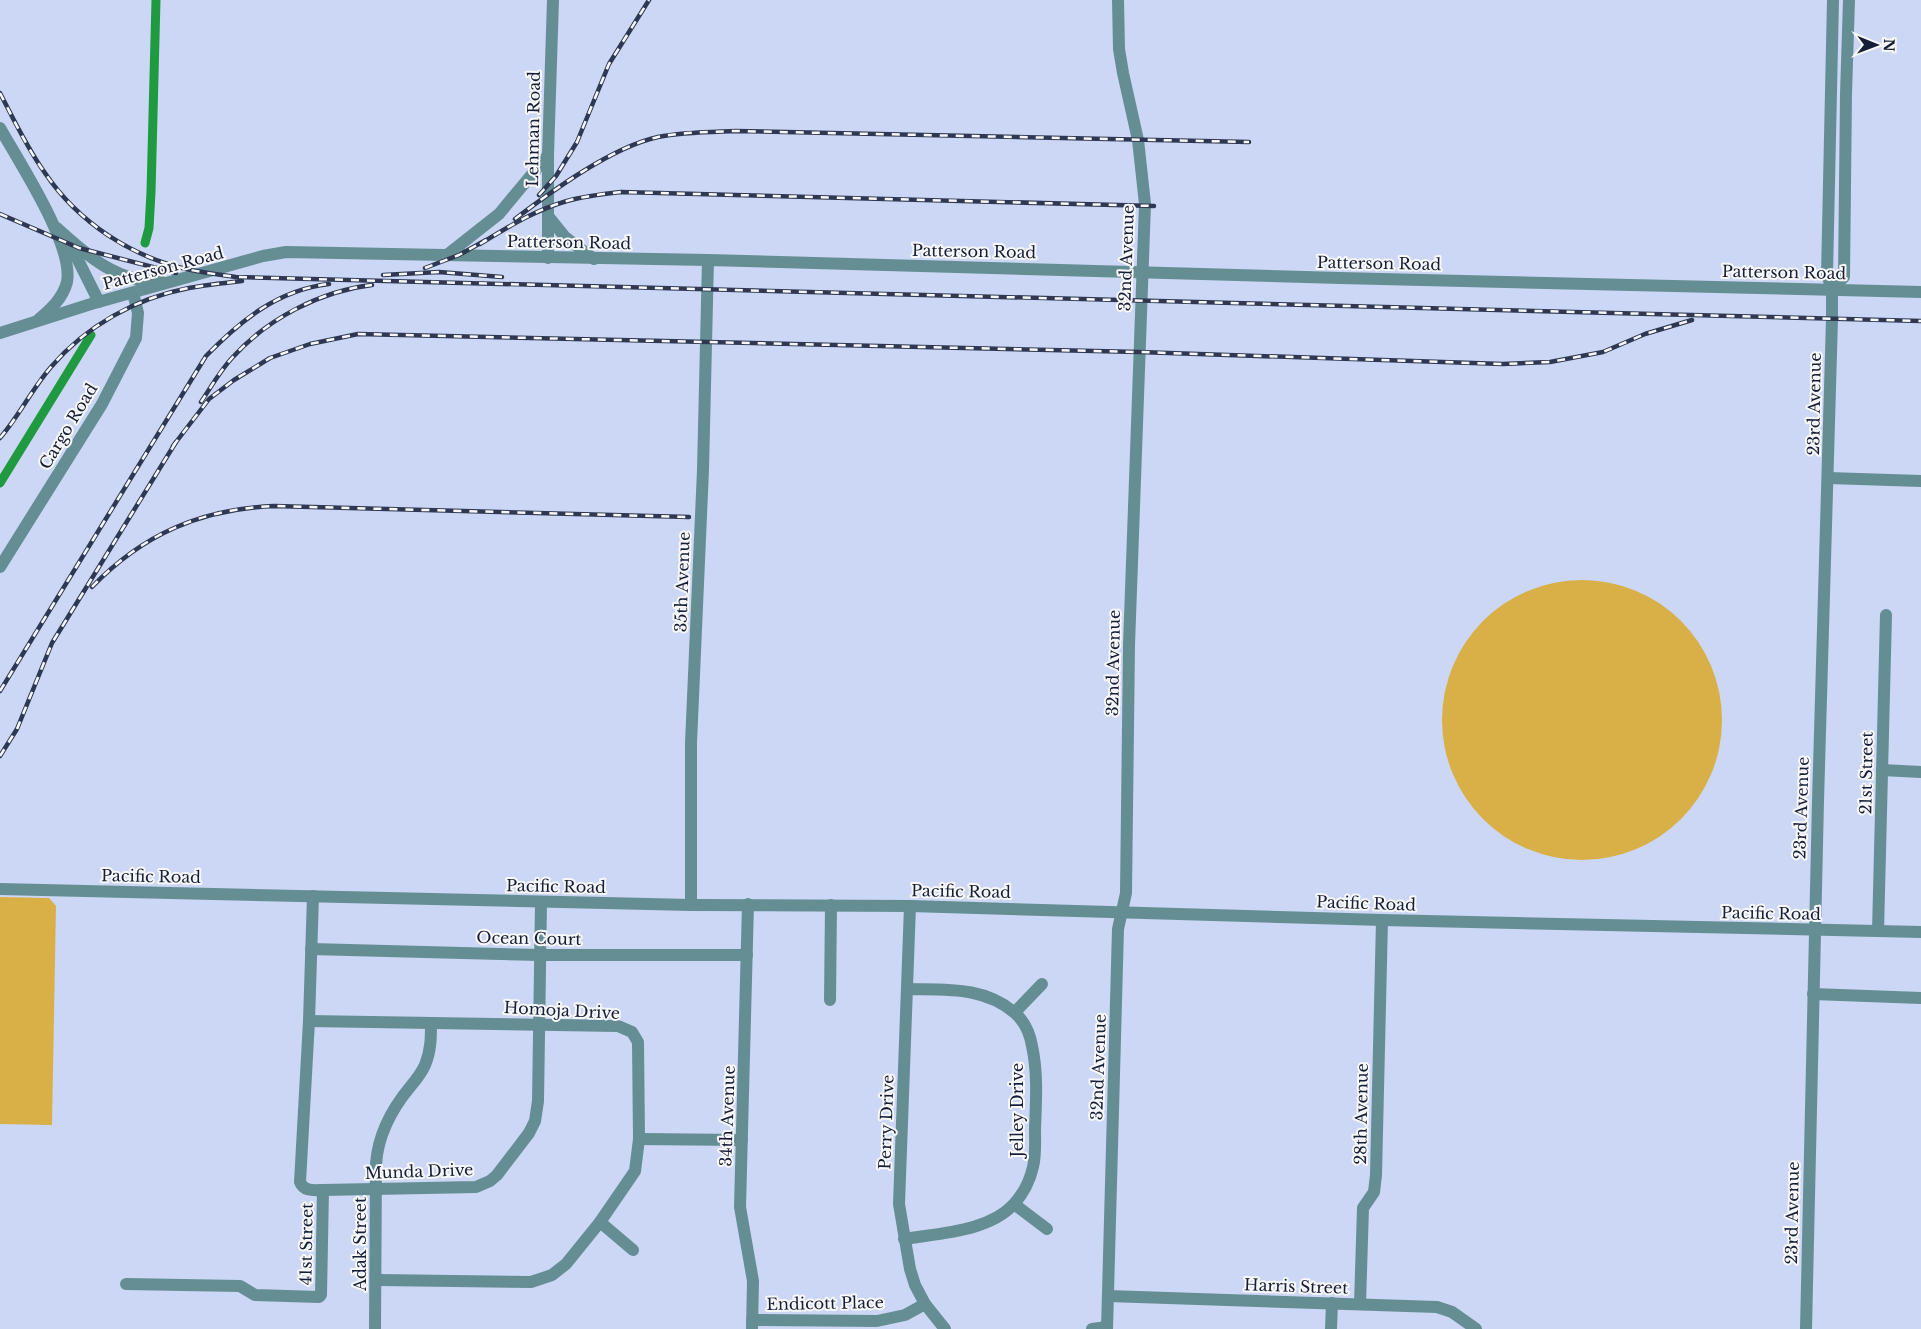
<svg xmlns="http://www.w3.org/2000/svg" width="1921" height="1329" font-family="'Libre Baskerville',serif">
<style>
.green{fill:#d8b047}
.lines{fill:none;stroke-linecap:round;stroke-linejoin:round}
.canal{stroke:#1f9a40;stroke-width:9}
.minor{stroke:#658e94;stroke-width:12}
.rail-casing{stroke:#2e3852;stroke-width:4.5}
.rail{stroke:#f8f8f8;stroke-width:2.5;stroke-dasharray:8;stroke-linecap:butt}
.labels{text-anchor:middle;stroke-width:4;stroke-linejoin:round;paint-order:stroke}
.street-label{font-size:16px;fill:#141e38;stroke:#f8f8f8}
</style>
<rect width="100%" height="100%" fill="#cbd7f4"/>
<g class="green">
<circle cx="1582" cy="720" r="140"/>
<path d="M0,897L49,898L56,906L52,1125L0,1124Z"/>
</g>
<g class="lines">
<g class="canal">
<path d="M145,243L149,228L151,192L156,0"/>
<path d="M0,483L91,335"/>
</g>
<g class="minor">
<path d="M0,128C19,162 74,245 67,282C63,298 51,309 39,319"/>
<path d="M548,216L565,237L594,259"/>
<path d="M57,228C89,257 116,282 162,282"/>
<path d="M70,244L99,302"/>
<path d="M447,255L499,214L548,155"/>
<path d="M548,258V155L553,0"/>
<path d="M1832,289L1844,277L1846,94L1849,0"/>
<path d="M0,333L91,304L263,256L286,252L708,260L1340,278L1921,292"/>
<path d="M1828,478L1921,481"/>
<path d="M0,567L102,404L136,338L138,313L133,293"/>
<path d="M1882,770L1921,772"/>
<path d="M0,889L691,905L910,906L1382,920L1921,932"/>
<path d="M313,896L309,1021L300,1182C304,1192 314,1190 323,1190L476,1187L490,1181L497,1175L529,1133L535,1121L538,1101L541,902"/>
<path d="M748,904L740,1207L753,1281L752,1329"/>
<path d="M691,905V743L703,470L708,260"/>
<path d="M910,906L899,1204L910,1269L915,1285L925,1304L945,1329"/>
<path d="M1878,931L1886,615"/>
<path d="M311,949L540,955H747"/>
<path d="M1813,994L1921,998"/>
<path d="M830,1000L831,905"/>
<path d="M1015,1012L1042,984"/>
<path d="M309,1021L618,1026L632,1032L638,1042L639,1139L635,1171L600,1222L566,1264L552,1275L531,1282L377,1280"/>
<path d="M639,1139L742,1140"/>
<path d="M1014,1204L1047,1229"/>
<path d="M600,1222L633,1250"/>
<path d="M904,1239C939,1233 988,1232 1014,1204C1023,1194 1030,1180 1033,1167C1036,1155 1035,1142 1035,1129C1036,1102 1038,1073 1032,1046C1030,1034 1024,1021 1015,1013C984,986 945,990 907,989"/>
<path d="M126,1284L240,1286L255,1295L319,1297L321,1295L323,1190"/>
<path d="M1108,1296L1437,1307L1452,1312L1476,1329"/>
<path d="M1360,1304L1363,1208L1374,1192L1376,1175L1382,920"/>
<path d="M752,1320L877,1321L905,1315L925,1304"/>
<path d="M375,1329L376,1164C378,1134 391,1110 410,1087C416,1080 421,1074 425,1065C431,1051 431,1037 431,1023"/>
<path d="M1092,1329L1107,1327"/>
<path d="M1107,1329L1118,929L1126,893L1129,645L1145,204L1138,140L1123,73L1119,49L1118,0"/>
<path d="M1331,1329L1332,1303"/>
<path d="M1806,1329L1818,801L1832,319V289L1827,275L1833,0"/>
</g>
<defs>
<g id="rail">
<path d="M0,93C14,120 27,148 45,173C78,222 132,258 191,270C206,273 221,275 236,277L1921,321"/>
<path d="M539,195L556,176L577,142L609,64L649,0"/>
<path d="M0,214L79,248L176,273"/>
<path d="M515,219C552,191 612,147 658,137C683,132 709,132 735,131L1249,142"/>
<path d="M480,244C508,227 535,210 567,201C585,196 603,194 621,192L1154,206"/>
<path d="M425,268L459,255L486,240"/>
<path d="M383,275L439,272L502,277"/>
<path d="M201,402C211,387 220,371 232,358C267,319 320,291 372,285"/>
<path d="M0,438C19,416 32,389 51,367C86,326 136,298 189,288C206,285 224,283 242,281"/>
<path d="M173,446L209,399L234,380L270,358L310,344L358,334L1139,352L1503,364L1550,362L1603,352L1645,334L1692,320"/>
<path d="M92,587C143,534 201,509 274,506L689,517"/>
<path d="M0,691L206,356C241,320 278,290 329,284"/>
<path d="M0,756L17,729L52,643L176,442"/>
</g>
</defs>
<use href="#rail" class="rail-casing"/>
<use href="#rail" class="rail"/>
</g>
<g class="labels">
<g class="street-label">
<text transform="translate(533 129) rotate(-89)" y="6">Lehman Road</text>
<text transform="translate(569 242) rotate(1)" y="6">Patterson Road</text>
<text transform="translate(974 251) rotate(1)" y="6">Patterson Road</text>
<text transform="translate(1126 258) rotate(-88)" y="6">32nd Avenue</text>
<text transform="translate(1379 263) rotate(1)" y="6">Patterson Road</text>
<text transform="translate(163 268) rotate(-15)" y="6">Patterson Road</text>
<text transform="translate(1784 272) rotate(1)" y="6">Patterson Road</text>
<text transform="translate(1814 404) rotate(-89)" y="6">23rd Avenue</text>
<text transform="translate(68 426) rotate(-59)" y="6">Cargo Road</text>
<text transform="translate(682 582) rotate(-88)" y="6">35th Avenue</text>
<text transform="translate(1113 663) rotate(-89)" y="6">32nd Avenue</text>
<text transform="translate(1866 773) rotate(-89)" y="6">21st Street</text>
<text transform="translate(1801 808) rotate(-88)" y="6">23rd Avenue</text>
<text transform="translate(151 876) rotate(1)" y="6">Pacific Road</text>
<text transform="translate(556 886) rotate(1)" y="6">Pacific Road</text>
<text transform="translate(961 891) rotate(1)" y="6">Pacific Road</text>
<text transform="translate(1366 903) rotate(2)" y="6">Pacific Road</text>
<text transform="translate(1771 913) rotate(1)" y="6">Pacific Road</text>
<text transform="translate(529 938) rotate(1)" y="6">Ocean Court</text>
<text transform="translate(562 1010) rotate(3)" y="6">Homoja Drive</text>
<text transform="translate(1098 1067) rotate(-88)" y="6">32nd Avenue</text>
<text transform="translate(1017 1110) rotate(-90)" y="6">Jelley Drive</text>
<text transform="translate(1361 1114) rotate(-89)" y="6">28th Avenue</text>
<text transform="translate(727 1116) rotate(-88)" y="6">34th Avenue</text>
<text transform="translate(886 1122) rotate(-88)" y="6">Perry Drive</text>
<text transform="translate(419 1171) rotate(-2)" y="6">Munda Drive</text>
<text transform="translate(1792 1213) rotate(-89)" y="6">23rd Avenue</text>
<text transform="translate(306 1244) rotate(-89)" y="6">41st Street</text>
<text transform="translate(360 1244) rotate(-90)" y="6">Adak Street</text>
<text transform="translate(1296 1286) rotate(2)" y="6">Harris Street</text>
<text transform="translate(825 1303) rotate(-1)" y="6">Endicott Place</text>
</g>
</g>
<g transform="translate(1876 45) rotate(91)" stroke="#f8f8f8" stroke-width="4" paint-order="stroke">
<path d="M0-4L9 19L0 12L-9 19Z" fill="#141e38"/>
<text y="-8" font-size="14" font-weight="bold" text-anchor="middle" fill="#141e38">N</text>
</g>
</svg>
